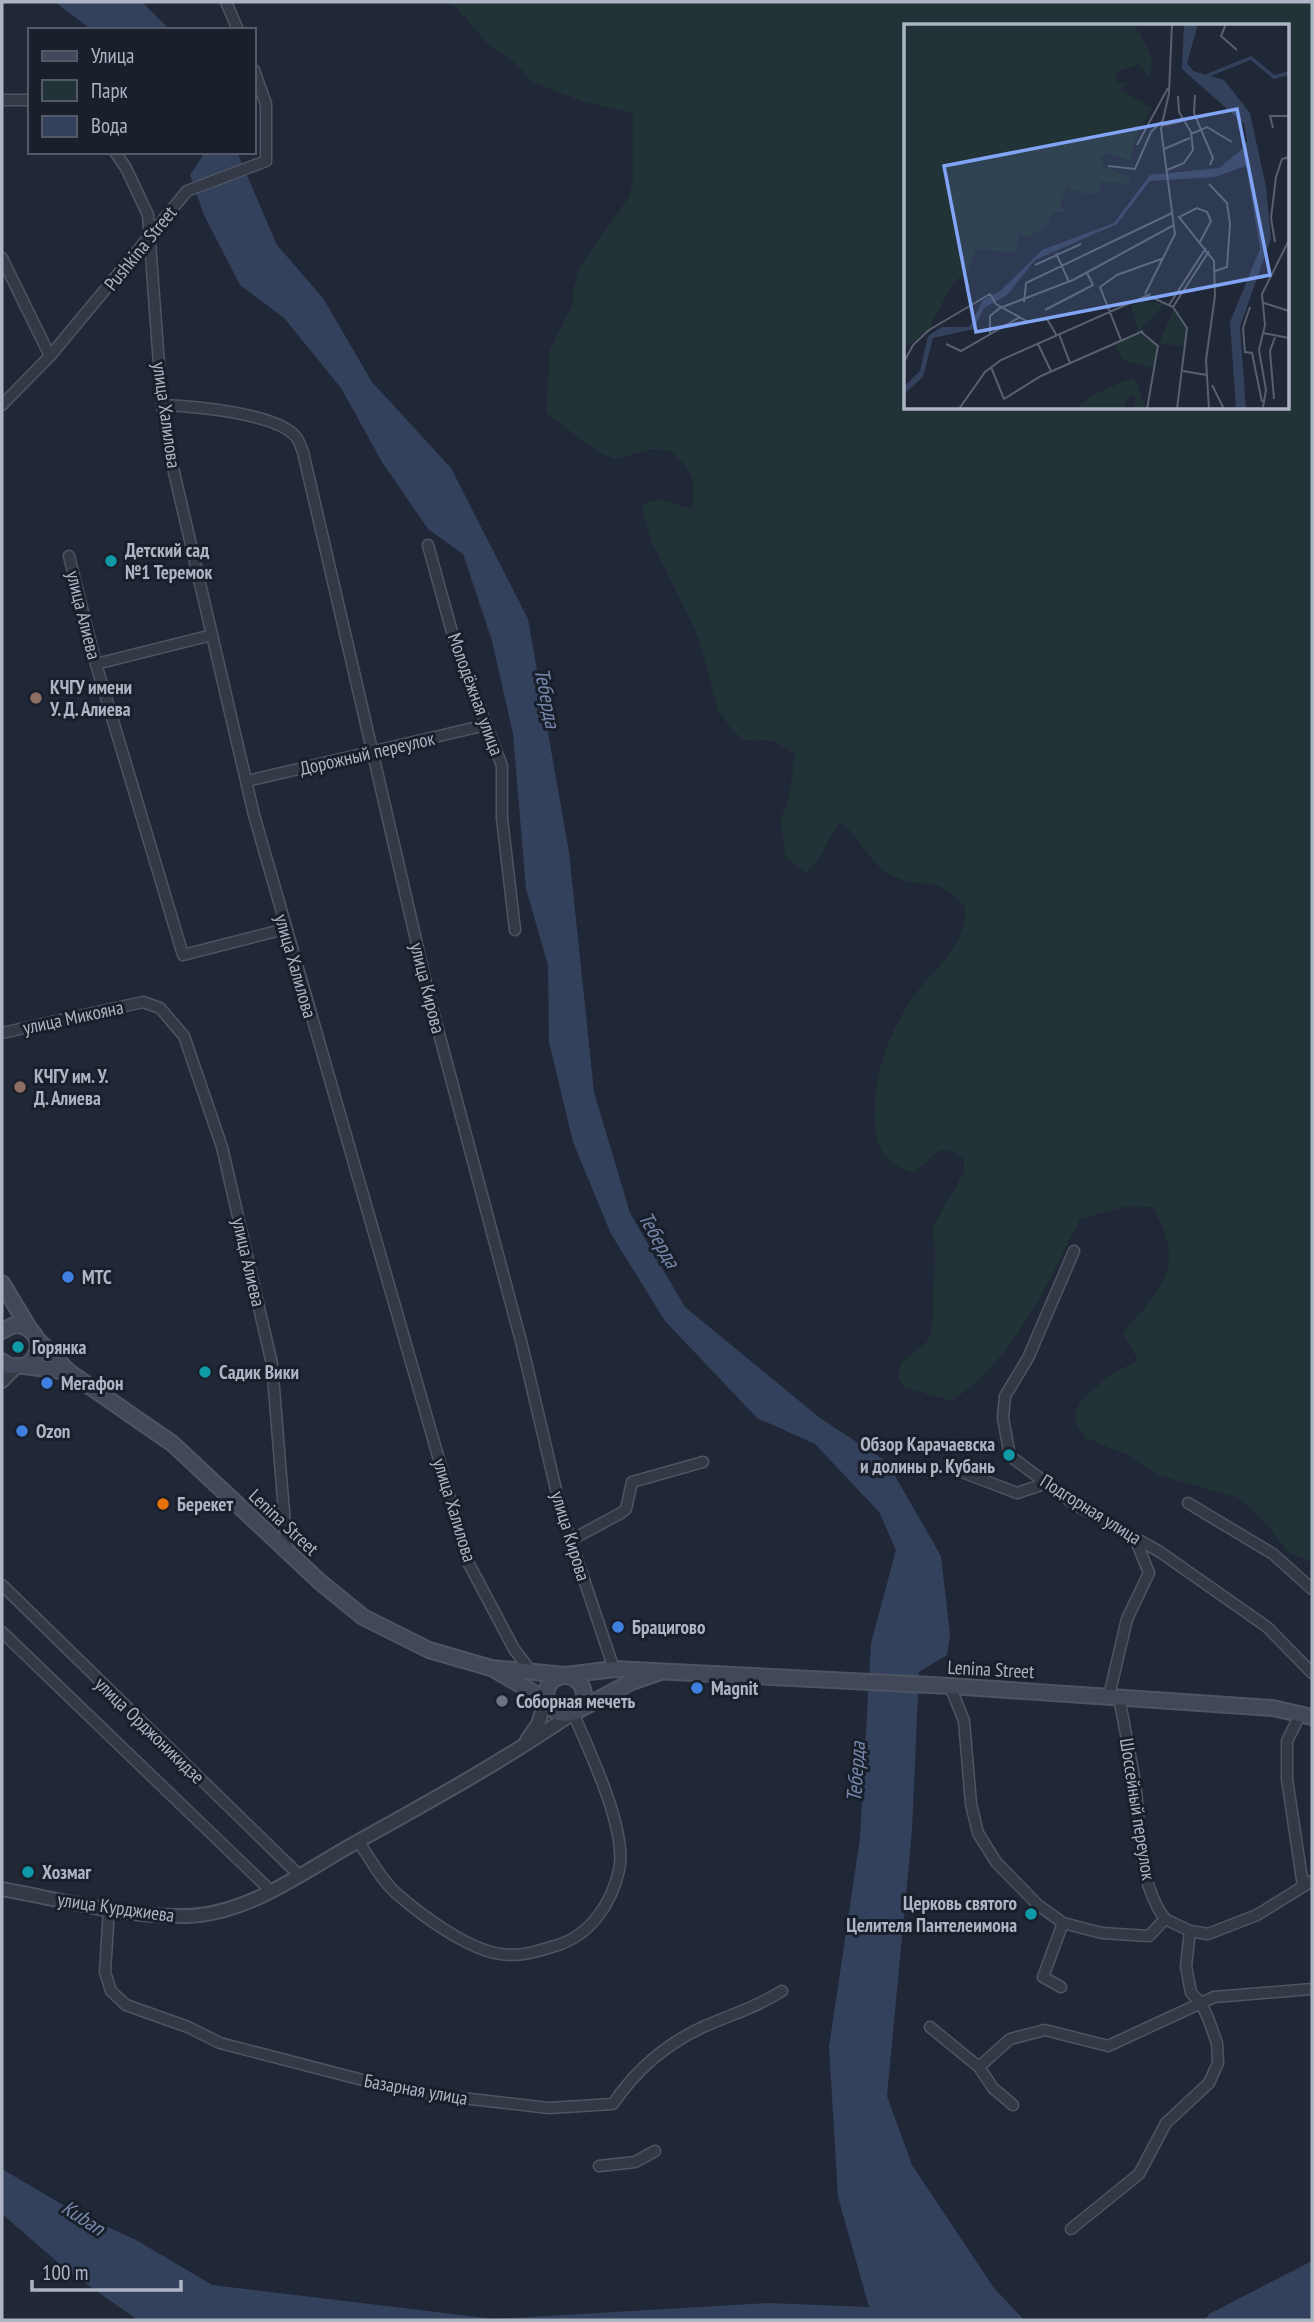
<svg xmlns="http://www.w3.org/2000/svg" width="1314" height="2322" font-family="'PT Sans Narrow',sans-serif">
<style>
.green{fill:#223337;fill-rule:evenodd}
.water{fill:#34415d}
.lines{fill:none;stroke-linecap:round;stroke-linejoin:round}
.minor-casing{stroke:#4e5461;stroke-width:13}
.tertiary-casing{stroke:#4e5461;stroke-width:16}
.secondary-casing{stroke:#4e5461;stroke-width:18}
.minor{stroke:#333a46;stroke-width:10}
.tertiary{stroke:#333a46;stroke-width:12}
.secondary{stroke:#414859;stroke-width:14}
.culture-dot{fill:#0f9aa8;stroke:#191f2b;stroke-width:2.5}
.education-dot{fill:#8d6e63;stroke:#191f2b;stroke-width:2.5}
.shop-dot{fill:#3f7fe0;stroke:#191f2b;stroke-width:2.5}
.food-dot{fill:#e8710a;stroke:#191f2b;stroke-width:2.5}
.worship-dot{fill:#6b7280;stroke:#191f2b;stroke-width:2.5}
.labels{text-anchor:middle;stroke-width:6;stroke-linejoin:round;paint-order:stroke}
.street-label{font-size:19px;fill:#adb4c3;stroke:#191f2b}
.poi-label{font-size:19px;font-weight:bold;fill:#adb4c3;stroke:#191f2b;text-anchor:start}
.water-label{font-size:21px;font-style:italic;fill:#7688ab;stroke:#191f2b}
.inset-river{fill:none;stroke:#34415d;stroke-width:3.5}
.inset-road{fill:none;stroke:#585f6e;stroke-width:2}
.view{fill:#81a4f5;fill-opacity:0.15;stroke:#81a4f5;stroke-width:3.5}
.inset-edge{fill:none;stroke:#adb4c3;stroke-width:3.5}
</style>
<rect width="100%" height="100%" fill="#202736"/>
<path class="green" d="M447,2H1312V1563L1288,1552L1264,1521L1239,1498L1158,1475L1130,1456L1086,1438L1078,1428L1075,1414L1080,1402L1107,1377L1138,1360L1123,1333C1162,1288 1188,1266 1152,1207L1128,1206L1080,1219C1048,1283 1014,1361 951,1401L904,1387L898,1375L902,1362L927,1342L932,1328L935,1256L933,1227L964,1172V1158L952,1151L940,1150L914,1173C890,1166 878,1153 875,1128C870,1081 888,1031 917,992C938,964 967,945 965,907C934,871 927,892 893,876C869,865 861,837 840,822C825,841 825,856 806,872L785,857L781,819L789,796L795,755C778,741 767,738 744,740L732,730L718,710L698,636L652,543L641,505L659,499L692,509L694,482L684,464L671,451L653,449L615,459L600,453L546,413L550,349L572,305L574,287L581,266L630,195L633,177V113L585,102L532,82L515,63L485,41L457,8ZM906,26H1288V408H906Z"/>
<g class="water">
<path d="M55,2H142L170,30H92Z"/>
<path d="M205,152H237L277,245L323,298L372,382L451,468L528,619L569,852L594,1092L630,1213L685,1307L820,1418L887,1462L941,1556L950,1635L947,1655L919,1672L912,1831L887,2096L912,2165L994,2288L1024,2320H138L69,2272L2,2214V2169L70,2209L138,2241L212,2285L494,2319L768,2303L869,2307L838,2197L829,2047L860,1838L871,1643L896,1550L879,1512L815,1444L757,1418L665,1321L611,1234L573,1142L549,1042L548,965L526,889L513,734L492,641L463,554L428,529L382,462L341,388L284,318L240,285L204,215L190,175Z"/>
<path d="M1312,2261V2320H1205L1209,2314Z"/>
</g>
<g class="lines">
<defs>
<g id="minor">
<path d="M226,2L238,30"/>
<path d="M2,100H30"/>
<path d="M115,152L126,168L148,215L162,405L170,455L254,815L469,1564L514,1649L530,1670"/>
<path d="M2,258L50,356"/>
<path d="M2,405L50,356L187,191L266,161V104L254,70"/>
<path d="M162,405C192,406 277,413 296,437C299,440 301,448 303,452L429,996L522,1345L561,1511L614,1669"/>
<path d="M428,545L455,643L502,766V818L515,930"/>
<path d="M69,556L96,664L183,955L285,929"/>
<path d="M96,664L212,635"/>
<path d="M247,781L486,725"/>
<path d="M2,1033L143,1002L160,1008L184,1036L222,1147L272,1364L287,1549"/>
<path d="M1074,1251L1028,1358L1005,1396L1003,1418L1010,1456L1073,1503L1160,1552L1267,1627L1312,1673"/>
<path d="M962,1472L1017,1493L1047,1483"/>
<path d="M1188,1503L1273,1554L1312,1589"/>
<path d="M571,1540L621,1513L626,1509L632,1482L703,1462"/>
<path d="M2,1585L299,1875"/>
<path d="M2,1632L271,1891"/>
<path d="M950,1686L964,1721L971,1804L978,1833L996,1862L1038,1905L1063,1923L1102,1933L1149,1936L1165,1919L1190,1931L1208,1934L1257,1915L1312,1881"/>
<path d="M1109,1696L1127,1619L1149,1573L1135,1538"/>
<path d="M1119,1697C1124,1725 1130,1754 1135,1782C1141,1826 1137,1882 1165,1919"/>
<path d="M1301,1713L1287,1741V1779L1303,1886"/>
<path d="M358,1841C370,1858 381,1880 396,1893C421,1915 468,1950 501,1954C521,1957 539,1951 558,1945C590,1935 612,1903 619,1870C628,1831 589,1750 573,1713"/>
<path d="M109,1909L105,1972L111,1991L126,2005L188,2027L220,2043L378,2084L444,2096L549,2108L613,2104C635,2071 666,2044 703,2027C732,2014 753,2009 782,1991"/>
<path d="M1061,1987L1043,1977L1063,1923"/>
<path d="M930,2027L979,2067L1010,2039L1045,2030L1108,2046L1214,1997L1312,1989"/>
<path d="M979,2067L993,2088L1013,2105"/>
<path d="M599,2166L635,2162L655,2151"/>
<path d="M1071,2229L1139,2174L1166,2123L1209,2083L1218,2063L1217,2043L1208,2018L1201,2003L1191,1993L1186,1966L1190,1931"/>
</g>
<g id="tertiary">
<path d="M2,1381L16,1367"/>
<path d="M527,1740L538,1724L546,1700"/>
<path d="M2,1889C62,1900 124,1917 186,1916C247,1915 303,1872 355,1843C429,1802 503,1761 573,1713"/>
</g>
<g id="secondary">
<path d="M2,1283L29,1328"/>
<path d="M2,1331L14,1325C39,1325 47,1353 25,1366H9L2,1361"/>
<path d="M38,1340L69,1372L173,1444L319,1581L363,1617L429,1650L491,1668L566,1675L614,1669L950,1686L1273,1708L1312,1717"/>
<path d="M25,1366L69,1372"/>
<path d="M495,1670L546,1700"/>
<circle cx="565" cy="1695" r="19"/>
<path d="M575,1712L629,1683L658,1673"/>
</g>
</defs>
<use href="#minor" class="minor-casing"/>
<use href="#tertiary" class="tertiary-casing"/>
<use href="#secondary" class="secondary-casing"/>
<use href="#minor" class="minor"/>
<use href="#tertiary" class="tertiary"/>
<use href="#secondary" class="secondary"/>
</g>
<g class="culture-dot">
<circle cx="111" cy="561" r="7"/>
<circle cx="18" cy="1347" r="7"/>
<circle cx="205" cy="1372" r="7"/>
<circle cx="1009" cy="1455" r="7"/>
<circle cx="28" cy="1872" r="7"/>
<circle cx="1031" cy="1914" r="7"/>
</g>
<g class="education-dot">
<circle cx="36" cy="698" r="7"/>
<circle cx="20" cy="1087" r="7"/>
</g>
<g class="shop-dot">
<circle cx="68" cy="1277" r="7"/>
<circle cx="47" cy="1383" r="7"/>
<circle cx="22" cy="1431" r="7"/>
<circle cx="618" cy="1627" r="7"/>
<circle cx="697" cy="1688" r="7"/>
</g>
<circle class="food-dot" cx="163" cy="1504" r="7"/>
<circle class="worship-dot" cx="502" cy="1701" r="7"/>
<g class="labels">
<g class="street-label">
<text transform="translate(140 248) rotate(-51)" y="7">Pushkina Street</text>
<text transform="translate(167 415) rotate(82)" y="7">улица Халилова</text>
<text transform="translate(84 615) rotate(76)" y="7">улица Алиева</text>
<text transform="translate(476 694) rotate(70)" y="7">Молодёжная улица</text>
<text transform="translate(367 753) rotate(-13)" y="7">Дорожный переулок</text>
<text transform="translate(296 966) rotate(74)" y="7">улица Халилова</text>
<text transform="translate(428 988) rotate(76)" y="7">улица Кирова</text>
<text transform="translate(73 1017) rotate(-12)" y="7">улица Микояна</text>
<text transform="translate(249 1262) rotate(77)" y="7">улица Алиева</text>
<text transform="translate(1091 1509) rotate(32)" y="7">Подгорная улица</text>
<text transform="translate(455 1510) rotate(73)" y="7">улица Халилова</text>
<text transform="translate(284 1522) rotate(43)" y="7">Lenina Street</text>
<text transform="translate(571 1536) rotate(73)" y="7">улица Кирова</text>
<text transform="translate(991 1669) rotate(3)" y="7">Lenina Street</text>
<text transform="translate(150 1730) rotate(44)" y="7">улица Орджоникидзе</text>
<text transform="translate(1138 1809) rotate(81)" y="7">Шоссейный переулок</text>
<text transform="translate(116 1907) rotate(8)" y="7">улица Курджиева</text>
<text transform="translate(416 2089) rotate(10)" y="7">Базарная улица</text>
</g>
<g class="poi-label">
<text x="125" y="557">Детский сад<tspan x="125" dy="22">№1 Теремок</tspan></text>
<text x="50" y="694">КЧГУ имени<tspan x="50" dy="22">У. Д. Алиева</tspan></text>
<text x="34" y="1083">КЧГУ им. У.<tspan x="34" dy="22">Д. Алиева</tspan></text>
<text x="82" y="1284">МТС</text>
<text x="32" y="1354">Горянка</text>
<text x="219" y="1379">Садик Вики</text>
<text x="61" y="1390">Мегафон</text>
<text x="36" y="1438">Ozon</text>
<text x="995" y="1451" text-anchor="end">Обзор Карачаевска<tspan x="995" dy="22">и долины р. Кубань</tspan></text>
<text x="177" y="1511">Берекет</text>
<text x="632" y="1634">Брацигово</text>
<text x="711" y="1695">Magnit</text>
<text x="516" y="1708">Соборная мечеть</text>
<text x="42" y="1879">Хозмаг</text>
<text x="1017" y="1910" text-anchor="end">Церковь святого<tspan x="1017" dy="22">Целителя Пантелеимона</tspan></text>
</g>
<g class="water-label">
<text transform="translate(547 698) rotate(79)" y="7">Теберда</text>
<text transform="translate(659 1240) rotate(60)" y="7">Теберда</text>
<text transform="translate(856 1772) rotate(-86)" y="7">Теберда</text>
<text transform="translate(83 2218) rotate(33)" y="7">Kuban</text>
</g>
</g>
<g transform="translate(904 24)">
<rect width="385" height="385" fill="#202736"/>
<path d="M0,0H232L231,7L234,6L248,34L245,54L234,40L212,49V58L223,60L217,66L248,84L231,115L226,137L205,129L197,133L200,142L225,152V160L195,158L197,167L187,171L163,164L156,181L161,188L148,189L145,200L123,214L116,209L111,229L71,225L66,246L49,259L24,306L0,324ZM240,277L261,280L235,307L227,282ZM269,286L282,304L283,322L255,320ZM235,310L254,322L250,344L219,336L210,320ZM230,353L242,385H232L230,372L224,374L220,385H172L188,371Z" fill="#223337"/>
<path d="M280,0H294L283,39L289,47L320,56L346,89L362,163L367,214L336,303L342,385H332L326,298L356,225L342,142L311,153L246,157L213,200L131,236L103,271L80,284L70,305L29,314L19,353L0,370V363L16,347L24,312L38,303H65L79,276L96,267L138,226L210,199L246,151L315,144L337,126L343,117L340,100L278,45Z" fill="#34415d"/>
<path class="inset-river" d="M302,52L347,34L370,53L385,49"/>
<path class="inset-road" d="M322,0L317,12L333,26M291,71L290,89L309,134L306,141M257,102L279,97M369,104L366,92H385M287,110L303,103L328,118M233,121L264,64M260,125L286,114M204,142L231,145L247,108L258,97M263,146L280,139L289,126L287,108L275,88L274,72M305,160L323,179L326,200L323,243L311,247M296,218L307,197L303,188L293,184L275,193L310,237L311,272L302,336L305,385M371,218L367,194L372,153L378,135L385,133M152,229L165,258M131,241L177,220M241,270L271,210L257,105L265,69L268,0M245,272L269,283L283,304L273,385M120,278L122,259L268,189M360,279L385,287M265,281L302,224M269,283L305,227M346,283L339,304L341,328L348,329L358,378M141,286L189,261L183,249M237,308L254,322L243,385M359,309L385,314M86,310V292L96,284L169,256L270,201M155,310L166,339M217,316L196,263L213,251L260,234M42,320L57,327L116,293M134,320L147,347M0,338L9,321L25,306L86,270L92,280L124,298L143,295L153,312M87,343L100,375M279,347L303,351M308,361L320,385M100,375L137,352L239,307M370,375L366,327L371,313M359,383L362,366L355,326L361,301L358,270L385,216M55,385L81,348L97,336L244,271L241,275"/>
<path class="view" d="M333,85L366,251L72,308L40,142Z"/>
<rect width="385" height="385" class="inset-edge"/>
</g>
<rect width="1314" height="2322" fill="none" stroke="#adb4c3" stroke-width="7"/>
<rect x="28" y="28" width="228" height="126" fill="#191f2b" stroke="#545b68" stroke-width="2"/>
<rect x="42" y="51" width="35" height="10" fill="#414859" stroke="#545b68" stroke-width="2"/>
<text x="91" y="63" font-size="21" fill="#adb4c3">Улица</text>
<rect x="42" y="80" width="35" height="21" fill="#223337" stroke="#545b68" stroke-width="2"/>
<text x="91" y="98" font-size="21" fill="#adb4c3">Парк</text>
<rect x="42" y="116" width="35" height="21" fill="#34415d" stroke="#545b68" stroke-width="2"/>
<text x="91" y="133" font-size="21" fill="#adb4c3">Вода</text>
<path d="M32 2280v10h149v-10" fill="none" stroke="#adb4c3" stroke-width="3.5"/>
<text x="42" y="2280" font-size="21" fill="#adb4c3" stroke="#191f2b" stroke-width="5" paint-order="stroke">100 m</text>
</svg>
